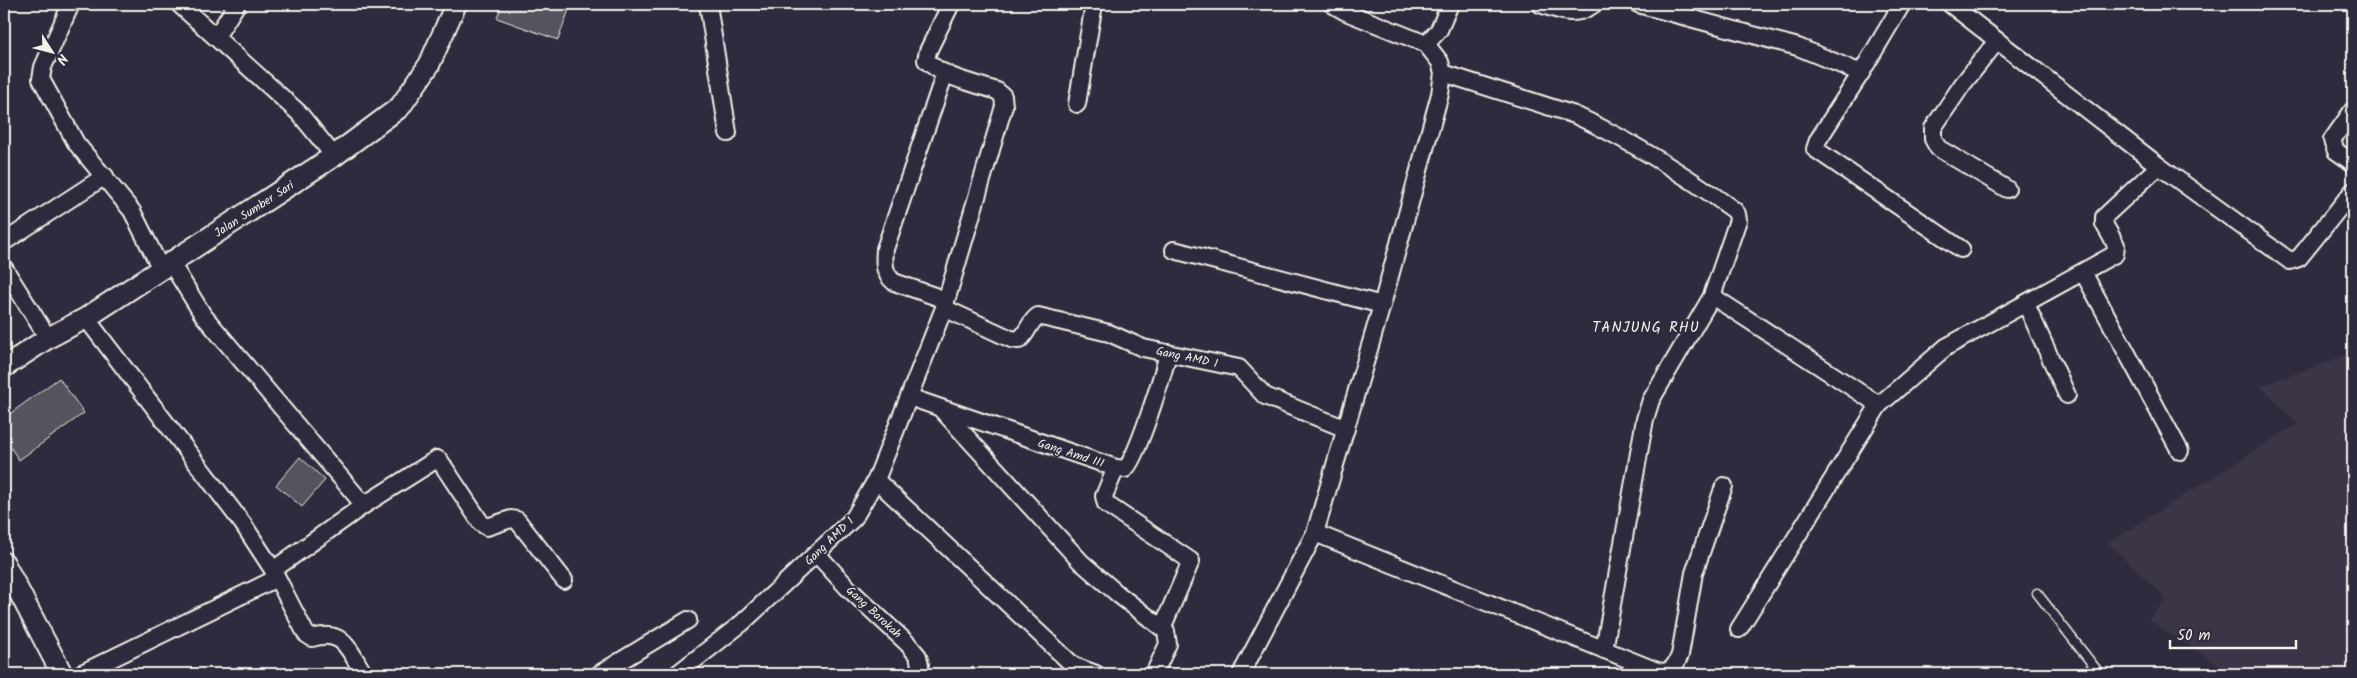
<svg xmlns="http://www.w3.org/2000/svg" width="2357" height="678" font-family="Kalam,sans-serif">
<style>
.built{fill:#3b3647}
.building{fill:#56525f;stroke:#f4f1e8}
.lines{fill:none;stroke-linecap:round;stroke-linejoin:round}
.service-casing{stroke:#f4f1e8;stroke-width:11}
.minor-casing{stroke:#f4f1e8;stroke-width:20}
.tertiary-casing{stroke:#f4f1e8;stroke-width:24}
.service{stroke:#2f2a3d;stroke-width:8}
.minor{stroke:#2f2a3d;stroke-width:16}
.tertiary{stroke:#2f2a3d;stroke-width:20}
.labels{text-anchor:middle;stroke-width:4;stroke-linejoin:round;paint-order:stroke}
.street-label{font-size:12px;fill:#f4f1e8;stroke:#2f2a3d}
.quarter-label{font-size:15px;letter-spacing:1px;fill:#f4f1e8;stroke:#2f2a3d}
</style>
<rect width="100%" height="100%" fill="#2f2a3d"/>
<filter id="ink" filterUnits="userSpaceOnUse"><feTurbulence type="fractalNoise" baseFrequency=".02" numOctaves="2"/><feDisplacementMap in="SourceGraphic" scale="10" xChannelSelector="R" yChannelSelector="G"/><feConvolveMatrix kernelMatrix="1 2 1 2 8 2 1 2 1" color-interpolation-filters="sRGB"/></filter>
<g filter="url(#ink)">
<path class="built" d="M2353,352V674H2232L2149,620L2166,598L2108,543L2297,424L2261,386Z"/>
<g class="building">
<path d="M502,4H571L558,40L497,18Z"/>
<path d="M59,378L84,413L19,460L4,438V418Z"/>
<path d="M300,457L325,480L302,507L276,485Z"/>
</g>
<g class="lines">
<defs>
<path id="service" d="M2037,593L2100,674"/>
<g id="minor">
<path d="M71,4L43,67L41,79L76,143L132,211L161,269"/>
<path d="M179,4L299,113L334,156"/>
<path d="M708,4L728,133"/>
<path d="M1540,4C1561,11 1575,18 1594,4"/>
<path d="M1638,4L1798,47L1861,73"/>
<path d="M1902,4L1861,73L1818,140L1815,149L1961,249"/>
<path d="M1950,4L2159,166L2290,261L2299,258L2353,191"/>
<path d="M216,37L237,4"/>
<path d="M1997,41L1962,85L1933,128V139L1938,148L2007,189"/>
<path d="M1426,44L1439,30L1450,4"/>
<path d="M945,73L885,249C884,262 883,273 894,282L946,300"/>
<path d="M1443,73L1575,115C1631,141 1684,174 1734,210L1737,214L1738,220L1712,296L1879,405"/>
<path d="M1077,104L1094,4"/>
<path d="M2353,110L2332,140L2336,151L2353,163"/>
<path d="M4,242L105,176"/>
<path d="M1174,250L1382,305"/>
<path d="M171,263L203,315L364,505"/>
<path d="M4,268L48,338"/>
<path d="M2083,272L2180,451"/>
<path d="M2026,304L2067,395"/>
<path d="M944,308L1011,339L1019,340C1028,333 1029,322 1038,316L1109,333L1143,348L1239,368L1265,396L1346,429"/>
<path d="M86,318L243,524L273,570L306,634L312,638C344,628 349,651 364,674"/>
<path d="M909,397L1116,468L1125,469C1136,462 1164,371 1168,353"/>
<path d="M942,410L1081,562L1119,595L1166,631L1168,644L1154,674"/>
<path d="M1116,468L1104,496L1106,504L1191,561L1163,626"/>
<path d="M876,480L1074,666L1096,674"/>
<path d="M1315,533L1657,671C1670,674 1675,667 1680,655L1694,573L1724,486"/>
<path d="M817,554L848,588L908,644L918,656L920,665L918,674"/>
<path d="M273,570L364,505L437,459L440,461L481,523L487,527L511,519L517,520L564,580"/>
<path d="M1739,629L1879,405L1946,347L2115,254L2116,245L2104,224V217L2159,166"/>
<path d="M1604,650L1645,419L1651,400L1712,296"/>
<path d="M80,674L277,578"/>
<path d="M599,674L688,620"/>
<path d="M677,674L742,623L854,518L876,480L944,308L1004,106L1003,96L997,91C974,83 943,78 926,60L928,51L951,4"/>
<path d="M1241,674L1315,533L1382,305L1440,94L1443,73L1440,62L1426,44L1346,12L1332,4"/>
</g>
<g id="tertiary">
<path d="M4,367L48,338L86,318L334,156L400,107L429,65L456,4"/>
<path d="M4,563L62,674"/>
</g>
</defs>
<use href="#service" class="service-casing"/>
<use href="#minor" class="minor-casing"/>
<use href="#tertiary" class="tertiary-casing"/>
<use href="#service" class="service"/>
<use href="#minor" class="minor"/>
<use href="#tertiary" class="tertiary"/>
</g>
</g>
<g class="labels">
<g class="street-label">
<text transform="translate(254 209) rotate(-33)" y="4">Jalan Sumber Sari</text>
<text transform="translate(1187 357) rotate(12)" y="4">Gang AMD 1</text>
<text transform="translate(1071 453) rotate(18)" y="4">Gang Amd III</text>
<text transform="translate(829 541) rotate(-44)" y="4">Gang AMD 1</text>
<text transform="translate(874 612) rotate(43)" y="4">Gang Barokah</text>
</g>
<g class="quarter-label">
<text x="1646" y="332">TANJUNG RHU</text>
</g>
</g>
<rect width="2357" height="678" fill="none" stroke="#2f2a3d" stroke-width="20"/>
<rect x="10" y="10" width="2337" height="658" fill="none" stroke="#f4f1e8" stroke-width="2" filter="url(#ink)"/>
<g transform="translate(52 52) rotate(126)" stroke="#2f2a3d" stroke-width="4" paint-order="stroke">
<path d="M0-4L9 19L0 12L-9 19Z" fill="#f4f1e8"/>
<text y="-8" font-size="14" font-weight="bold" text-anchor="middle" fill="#f4f1e8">N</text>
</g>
<path d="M2170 640v8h126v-8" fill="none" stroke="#f4f1e8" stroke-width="2.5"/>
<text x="2177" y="640" font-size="15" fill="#f4f1e8" stroke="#2f2a3d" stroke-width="4" paint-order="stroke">50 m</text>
</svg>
